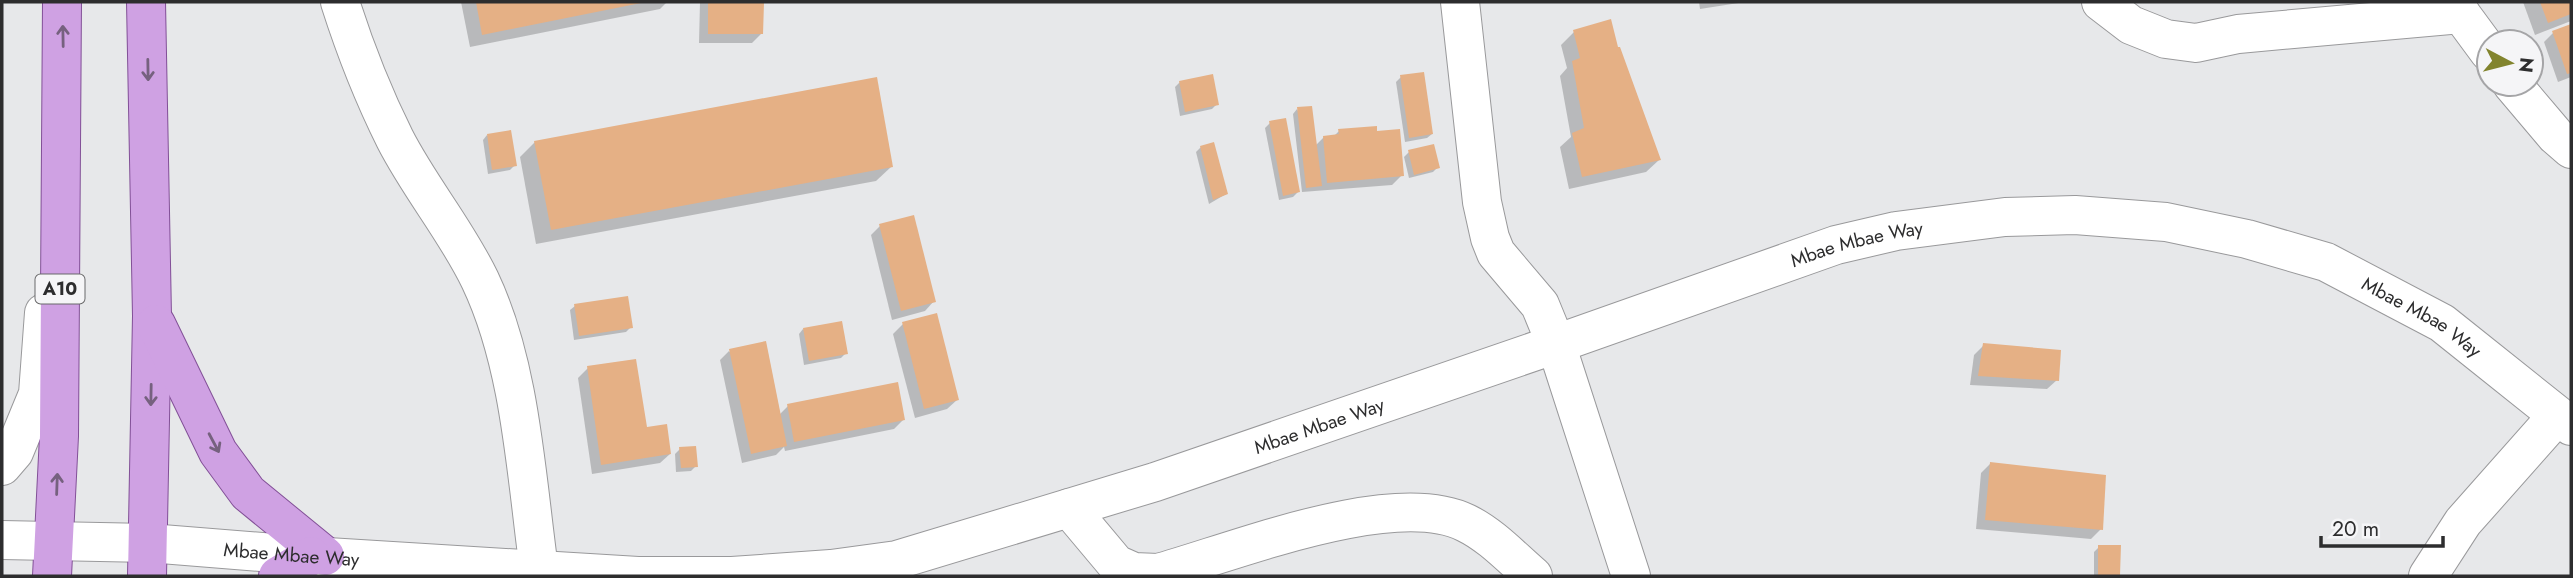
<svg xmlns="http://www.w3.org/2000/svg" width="2573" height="578" font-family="Jost,sans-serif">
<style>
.shadow{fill:#0003}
.building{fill:#e5b085}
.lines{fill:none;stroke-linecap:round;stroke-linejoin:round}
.street-casing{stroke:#99999b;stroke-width:40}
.secondary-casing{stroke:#99999b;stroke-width:40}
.primary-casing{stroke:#825097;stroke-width:40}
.street{stroke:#fff;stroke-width:38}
.secondary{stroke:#fff;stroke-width:38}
.primary{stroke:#cfa1e3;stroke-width:38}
.oneway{stroke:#76617f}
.labels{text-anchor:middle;stroke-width:6;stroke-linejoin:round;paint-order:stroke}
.shield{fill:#f5f5f7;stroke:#69696a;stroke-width:2}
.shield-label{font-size:18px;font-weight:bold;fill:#2d2d2e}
.street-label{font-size:19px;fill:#2d2d2e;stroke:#f5f5f7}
</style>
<rect width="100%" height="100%" fill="#e7e8ea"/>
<g class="shadow">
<path d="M461,2H667L660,9L470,47Z"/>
<path d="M700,2H762L761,34L752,43H699Z"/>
<path d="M1699,2H1745L1700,9Z"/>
<path d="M2523,2H2571V21L2535,35Z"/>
<path d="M2571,26V77L2558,82L2544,42L2553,33Z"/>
<path d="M1574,32L1617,50L1659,160L1646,172L1569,189L1560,147L1571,137L1560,76L1567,68L1561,45Z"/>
<path d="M1401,77L1432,134L1427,138L1405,142L1396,82Z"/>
<path d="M1180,82L1217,104L1212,109L1180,116L1175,87Z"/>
<path d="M1297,109L1315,146L1324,137H1333L1339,131L1402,175L1392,185L1302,192L1293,114Z"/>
<path d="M1270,123L1298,192L1293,197L1279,200L1265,128Z"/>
<path d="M487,135L515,165L510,170L488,174L483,140Z"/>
<path d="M535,142L891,167L876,181L536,244L520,157Z"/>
<path d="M1201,147L1226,194L1209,204L1196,152Z"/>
<path d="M1409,152L1438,167L1433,172L1409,178L1404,157Z"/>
<path d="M880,226L934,301L925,311L892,320L871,235Z"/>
<path d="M575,306L631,327L626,332L574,340L570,310Z"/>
<path d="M903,324L957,400L947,409L915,418L893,334Z"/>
<path d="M803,329L846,353L841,358L804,365L799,334Z"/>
<path d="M1984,345L2057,380L2047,389L1970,385L1974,355Z"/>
<path d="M729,351L779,415L788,406L904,419L894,429L785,451L784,447L776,455L742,463L720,360Z"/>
<path d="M588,368L670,454L660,463L592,474L578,378Z"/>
<path d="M680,449L696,466L691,471L676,472L675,454Z"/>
<path d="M1991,463L2101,529L2091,539L1976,529L1981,473Z"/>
<path d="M2099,547L2118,574L2116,576H2094V552Z"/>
</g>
<g class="building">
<path d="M476,2H641V3L482,35Z"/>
<path d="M708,2H764L763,34H708Z"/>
<path d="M2540,2H2571V14L2548,23Z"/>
<path d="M1611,19L1618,47H1620L1661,160L1582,177L1572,133L1584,128L1572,61L1580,58L1573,30Z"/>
<path d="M2571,24V73L2567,74L2552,31Z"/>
<path d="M1424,72L1433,134L1409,138L1400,75Z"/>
<path d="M1213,74L1219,105L1185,112L1179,81Z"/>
<path d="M877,77L893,167L551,230L534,141Z"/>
<path d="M1312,106L1322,186L1306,188L1297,107Z"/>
<path d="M1286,118L1300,192L1283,196L1269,121Z"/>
<path d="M1377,126V131L1400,129L1404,176L1327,183L1323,136L1339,134L1338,129Z"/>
<path d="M511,130L517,166L492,170L487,134Z"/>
<path d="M1214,142L1228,194L1213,200L1200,146Z"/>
<path d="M1434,144L1440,168L1414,175L1408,150Z"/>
<path d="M914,215L936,302L901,311L879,224Z"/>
<path d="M628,296L633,328L579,336L574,304Z"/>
<path d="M937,313L959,400L924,409L902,322Z"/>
<path d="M842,321L848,354L809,361L803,328Z"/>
<path d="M766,341L787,446L751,454L729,349Z"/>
<path d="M1983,343L2061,350L2059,381L1978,376Z"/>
<path d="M636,359L647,427L667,424L671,454L601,465L587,366Z"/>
<path d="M898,382L905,420L794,442L787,404Z"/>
<path d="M696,446L698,467L681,468L679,447Z"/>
<path d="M1990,462L2106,475L2103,530L1985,520Z"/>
<path d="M2098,545H2121L2120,575H2098Z"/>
</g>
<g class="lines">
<defs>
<g id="street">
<path d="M340,2C355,49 373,95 395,139C420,188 456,230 480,280C521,366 526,475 539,569"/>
<path d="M1460,2L1482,202L1490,238L1496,253L1540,305L1556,344L1631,576"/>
<path d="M2101,2L2131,25L2166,39L2196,43L2238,34L2461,14"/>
<path d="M2455,2L2461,14L2489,52"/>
<path d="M2512,84L2556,136L2571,149"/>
<path d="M2,466L14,452L38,394L44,313"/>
<path d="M1069,508L1116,564L1134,572L1158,573C1234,552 1394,487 1466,523C1491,535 1512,558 1533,576"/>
<path d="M2428,576L2463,522L2557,416"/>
</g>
<g id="secondary">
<path id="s1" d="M2,540L149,543L311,556L638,576H732L831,569L897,560L1155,482L1556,344L1836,245L1896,231L2005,217L2075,215L2166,222L2247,239L2326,262L2442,323L2571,426"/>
</g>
<g id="primary">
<path d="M146,2L152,316L147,576"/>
<path d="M156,324L218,452L248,493L325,556"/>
<path d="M52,576L59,436L62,2"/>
<path d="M278,576L311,556"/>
</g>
</defs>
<use href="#street" class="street-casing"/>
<use href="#secondary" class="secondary-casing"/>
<use href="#primary" class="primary-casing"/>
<use href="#street" class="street"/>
<use href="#secondary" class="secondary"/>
<use href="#primary" class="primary"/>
</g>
<defs><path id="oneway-shaft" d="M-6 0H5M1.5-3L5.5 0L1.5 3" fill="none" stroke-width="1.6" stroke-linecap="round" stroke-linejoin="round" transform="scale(1.75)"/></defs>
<g class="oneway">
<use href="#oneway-shaft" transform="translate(63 36) rotate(-91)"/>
<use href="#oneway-shaft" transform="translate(148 70) rotate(89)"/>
<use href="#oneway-shaft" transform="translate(151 395) rotate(91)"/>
<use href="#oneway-shaft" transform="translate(214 443) rotate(62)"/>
<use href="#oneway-shaft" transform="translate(57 484) rotate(-88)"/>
</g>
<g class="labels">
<rect class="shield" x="35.5" y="274.5" width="49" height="29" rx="5"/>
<g class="shield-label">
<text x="60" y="295">A10</text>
</g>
<g class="street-label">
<text dy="7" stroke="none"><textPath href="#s1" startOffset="1908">Mbae Mbae Way</textPath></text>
<text dy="7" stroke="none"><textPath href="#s1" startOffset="2496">Mbae Mbae Way</textPath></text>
<text dy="7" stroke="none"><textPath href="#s1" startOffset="1340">Mbae Mbae Way</textPath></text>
<text dy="7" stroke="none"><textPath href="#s1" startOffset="290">Mbae Mbae Way</textPath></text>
</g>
</g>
<rect width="2573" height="578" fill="none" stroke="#2d2d2e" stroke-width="7"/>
<g transform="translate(2510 63) rotate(97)"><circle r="33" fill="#f5f5f7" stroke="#a5a5a7" stroke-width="2"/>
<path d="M0-5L12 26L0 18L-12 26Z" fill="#82842e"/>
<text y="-10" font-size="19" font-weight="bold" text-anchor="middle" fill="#2d2d2e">N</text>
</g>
<path d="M2321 536v10h122v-10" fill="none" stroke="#2d2d2e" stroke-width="3.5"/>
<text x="2332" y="536" font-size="21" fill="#2d2d2e" stroke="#f5f5f7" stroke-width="5" paint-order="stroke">20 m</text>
</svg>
